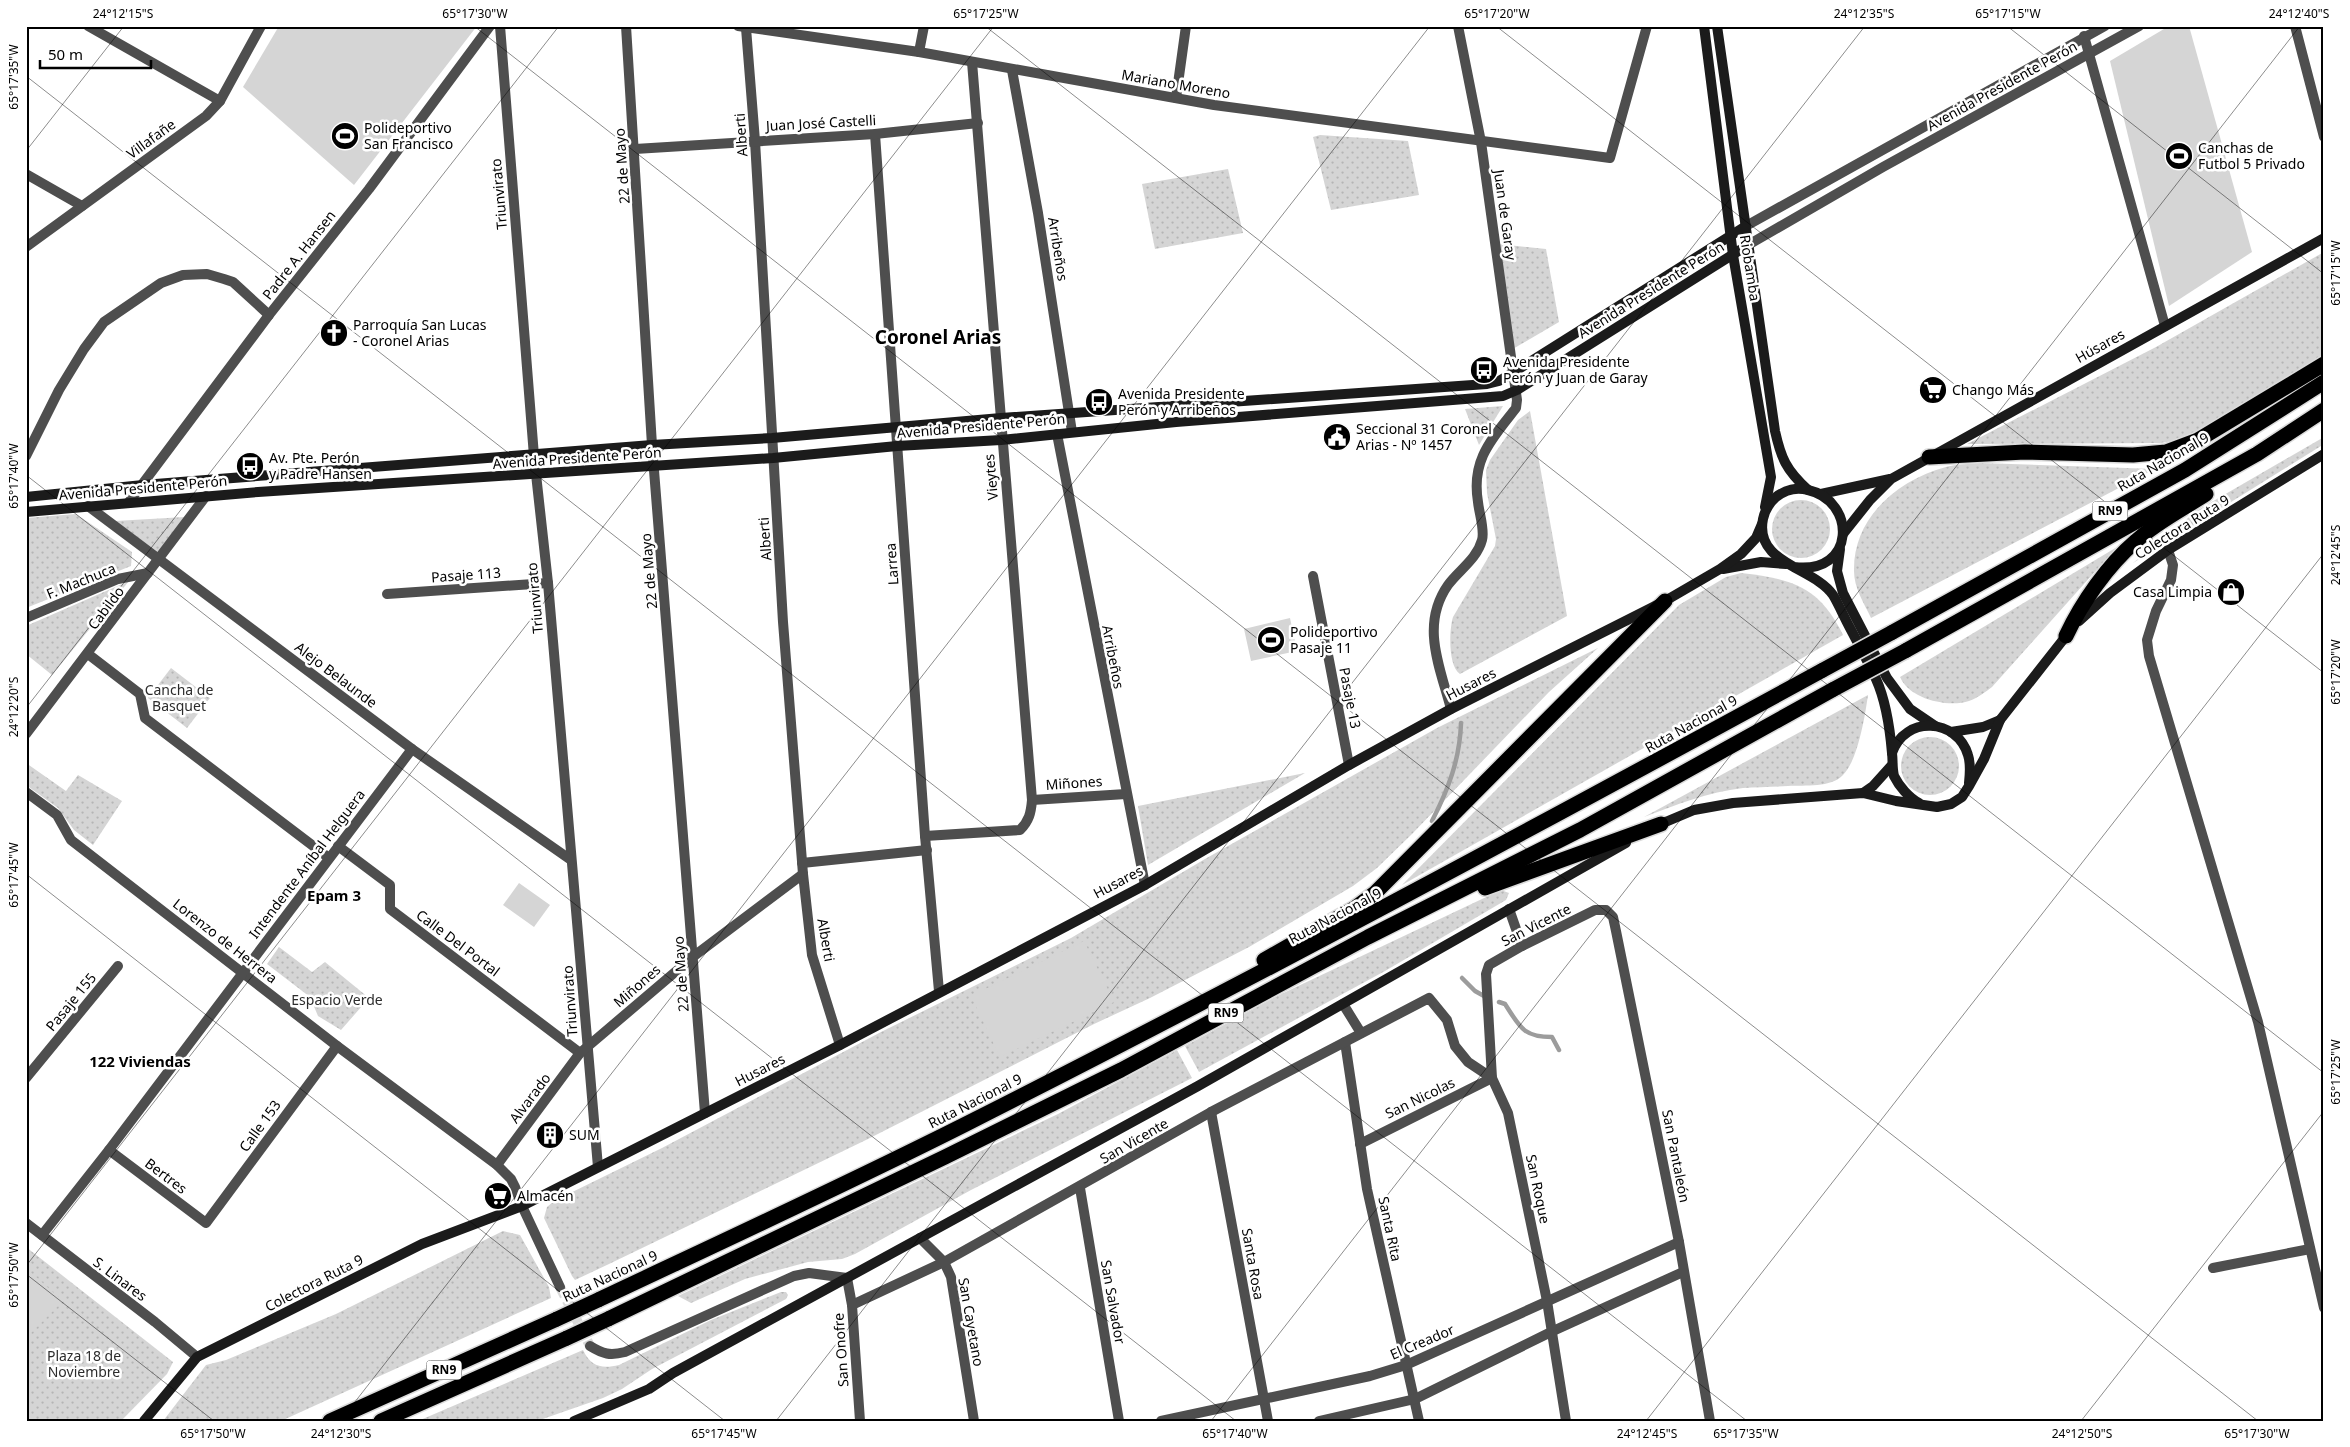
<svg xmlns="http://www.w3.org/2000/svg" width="2350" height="1447" font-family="'Noto Sans',sans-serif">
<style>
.grass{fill:url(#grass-dots)}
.pitch{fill:#d5d5d5}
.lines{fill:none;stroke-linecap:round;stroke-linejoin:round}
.stream{stroke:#9c9c9c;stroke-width:4.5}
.street-tunnel{stroke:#d9d9d9;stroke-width:10;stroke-dasharray:10 5;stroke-linecap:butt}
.highway-casing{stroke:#dbdbdb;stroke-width:18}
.street{stroke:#4e4e4e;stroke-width:10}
.secondary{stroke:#1b1b1b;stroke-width:10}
.highway{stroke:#000;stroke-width:15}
.highway-bridge-casing{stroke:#dbdbdb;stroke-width:18;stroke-linecap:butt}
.highway-bridge{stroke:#000;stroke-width:15}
.ticks{fill:none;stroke:#000;stroke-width:1;stroke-opacity:0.45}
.labels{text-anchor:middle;stroke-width:5;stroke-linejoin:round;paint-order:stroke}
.shield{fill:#fff;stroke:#4c4c4c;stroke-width:1}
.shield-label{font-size:12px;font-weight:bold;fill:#000}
.street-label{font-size:14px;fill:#000;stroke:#fff}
.poi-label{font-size:14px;fill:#000;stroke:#fff;text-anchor:start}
.park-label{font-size:14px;fill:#2c2c2c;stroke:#fff}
.neighbourhood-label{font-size:15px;font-weight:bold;fill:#000;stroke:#fff}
.district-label{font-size:19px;font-weight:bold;fill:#000;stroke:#fff}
.neatline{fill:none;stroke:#000;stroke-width:2}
.ticks-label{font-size:12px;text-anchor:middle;fill:#000}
</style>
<defs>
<pattern id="grass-dots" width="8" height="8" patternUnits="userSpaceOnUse" patternTransform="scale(1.25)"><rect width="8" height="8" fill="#d5d5d5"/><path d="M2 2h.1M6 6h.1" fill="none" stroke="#b5b5b5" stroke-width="1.8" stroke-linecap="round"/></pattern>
</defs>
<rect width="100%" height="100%" fill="#fff"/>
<g class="grass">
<path d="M1320,135L1408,141L1419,195L1331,210L1313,137Z"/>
<path d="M1228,169L1243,233L1155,249L1142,184Z"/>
<path d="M1498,244L1546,249L1559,322L1511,350Z"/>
<path d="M2324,252V355L2196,435L2180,440L2160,443L1967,444L2156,347Z"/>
<path d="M1503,406L1479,445L1465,409Z"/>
<path d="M1530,411L1567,616L1460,674C1448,666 1449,630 1453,617L1495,546L1496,539L1487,493L1486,470L1490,460L1518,420Z"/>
<path d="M2324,437V444L2321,446L2133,563L2198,510Z"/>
<path d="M1980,463L2155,469L1871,618C1864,603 1854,588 1854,571C1853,517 1898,480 1946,467C1957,464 1969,464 1980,463Z"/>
<circle cx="1801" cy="529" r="29"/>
<path d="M76,514L132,552L131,566L26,608V518Z"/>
<path d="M185,517L158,552L115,521Z"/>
<path d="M2117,547L1992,687C1985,692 1978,698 1969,701C1948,708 1909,699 1900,677Z"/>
<path d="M1741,573C1792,579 1819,586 1843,635L1402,885L1679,605L1726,577Z"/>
<path d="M129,581L52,675L26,654V626Z"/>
<path d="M1598,648L1549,692L1412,834L1377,868L1353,886L1249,947L1150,998L1094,1024L868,1139L609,1264L575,1280L572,1276L544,1218L547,1207L554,1201L662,1148L881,1032L1071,938L1205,859L1437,728Z"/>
<path d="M171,668L210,698L187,728L148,698Z"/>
<path d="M1868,695C1865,716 1858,760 1843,775C1831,788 1805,785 1788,786C1773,787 1757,787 1743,788C1708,792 1676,805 1644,817Z"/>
<circle cx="1930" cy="766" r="29"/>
<path d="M26,763L66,791L78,775L122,801L93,845L74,830L58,808L26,785Z"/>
<path d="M1305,773L1148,865L1138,806Z"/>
<path d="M1501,890L1509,893L1506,900L1385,971L1199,1072L1185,1046L1275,997Z"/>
<path d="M279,947L312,972L325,962L369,998L341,1030L318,1016L310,997L267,964Z"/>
<path d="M1177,1050L1192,1078L971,1190L855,1254L842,1259L808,1262L745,1279L691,1303L678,1296L1058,1114Z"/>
<path d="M503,1231L520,1235L549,1287L551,1298L281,1421H163L206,1365L226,1360L336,1314Z"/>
<path d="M26,1247L173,1362L167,1374L121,1421H26Z"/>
<path d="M781,1292H786L788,1295L786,1299L652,1369L622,1389L603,1398L537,1421H418L583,1350C591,1367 602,1369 619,1365L711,1320Z"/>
</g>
<g class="pitch">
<path d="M279,26H477L354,185L243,87Z"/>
<path d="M2169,26H2189L2252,252L2169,306L2110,61Z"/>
<path d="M1290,618L1297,651L1251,661L1244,629Z"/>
<path d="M519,883L550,905L534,927L503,905Z"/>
<path d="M1084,941L1114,1002L1000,1057L971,996Z"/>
<path d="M26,1268L63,1301L26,1338Z"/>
</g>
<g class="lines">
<g class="stream">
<path d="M1432,821C1448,790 1460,759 1461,723"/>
<path d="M1462,978L1475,991L1484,996"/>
<path d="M1499,1002L1505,1004C1520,1027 1523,1037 1552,1037L1559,1050"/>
</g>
<path class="street-tunnel" d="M560,1287L590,1346"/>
<defs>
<g id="highway">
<path d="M1929,457L2025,452L2133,455L2166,452L2198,440L2324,364"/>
<path d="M1891,633L2185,470L2324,382"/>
<path d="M2066,636C2082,602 2108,565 2136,541C2157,522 2183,509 2206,494"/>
<path d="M1905,651L2257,454L2324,410"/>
<path d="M1485,888L1661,824"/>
<path d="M1264,960L1355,908L1375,893L1665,601"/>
<path d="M598,1300C721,1242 845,1185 966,1124C1255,978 1539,825 1823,670"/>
<path d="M608,1319L945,1157L1121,1070L1368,937L1580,830L1834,689"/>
<path d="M330,1421L557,1319"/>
<path d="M381,1421L567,1338"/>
</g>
</defs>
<use href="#highway" class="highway-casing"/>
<g class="street">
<path d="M88,26L220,101"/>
<path d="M500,26L534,456L548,583L598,1167"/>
<path d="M626,26L652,445L705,1113"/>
<path d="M738,26L919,52L1214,105L1610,158L1647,26"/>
<path d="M2295,26L2324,137"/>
<path d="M746,28L755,141L783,622L803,874L812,955L840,1045"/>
<path d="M2084,36L2165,326"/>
<path d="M919,52L924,26"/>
<path d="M972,62L1032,800"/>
<path d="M1012,70L1038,213L1072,432"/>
<path d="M1176,98L1186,26"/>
<path d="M875,134L925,836L939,991"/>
<path d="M635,149L875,134L978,123"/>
<path d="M26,174L82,206"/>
<path d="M1746,226L2105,26"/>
<path d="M1748,245L1883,167L2139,26"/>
<path d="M26,247L206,116L220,101L261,26"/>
<path d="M1057,434L1145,885"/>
<path d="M26,456L59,390L84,349L104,322L161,283L183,275L207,274L224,279L233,282L269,315"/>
<path d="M129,502L269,315L369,189L490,26"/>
<path d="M88,506L412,749L571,860"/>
<path d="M2168,550L2173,565L2171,580L2156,611L2147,640L2149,656L2258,1022L2324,1308"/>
<path d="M1313,576L1349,765"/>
<path d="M387,594L548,583"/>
<path d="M26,618L118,579L148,573"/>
<path d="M88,654L140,694L145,718L329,858"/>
<path d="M1451,709C1440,667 1420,625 1448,585C1459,570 1477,559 1482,540C1485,530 1479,513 1478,502C1471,460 1491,440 1516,408L1517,400L1481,142L1458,26"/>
<path d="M26,734L206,496"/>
<path d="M26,792L57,815L71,840L337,1046L497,1165L511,1179L515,1187L522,1206L560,1287"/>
<path d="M925,836L1020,830C1029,821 1031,813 1032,800L1126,794"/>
<path d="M338,846L390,885V909L580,1053"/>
<path d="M802,863L927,850"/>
<path d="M1509,909L1522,946"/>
<path d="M1343,1004L1361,1033"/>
<path d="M1345,1042L1367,1189L1419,1421"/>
<path d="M26,1078L118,966"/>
<path d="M1211,1112L1268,1421"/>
<path d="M109,1150L206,1223L337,1046"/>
<path d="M497,1165L580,1053L694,956L803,874"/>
<path d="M1080,1188L1119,1421"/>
<path d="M26,1223L155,1322L197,1357"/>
<path d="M42,1235L109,1150L412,749"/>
<path d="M920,1238L944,1262L951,1277L974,1421"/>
<path d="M2213,1268L2310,1249"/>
<path d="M852,1305L944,1262L1211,1112L1429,998L1447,1020L1455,1046L1468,1062L1492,1078L1360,1144"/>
<path d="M590,1346C603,1354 610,1356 625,1352L794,1276L809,1273L847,1278L852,1305L860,1421"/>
<path d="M1161,1421L1370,1376L1406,1365L1679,1242"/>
<path d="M1319,1421L1415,1399L1553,1331L1683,1272"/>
<path d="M1566,1421L1547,1301L1508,1113L1492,1078L1486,974L1489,965L1522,946L1595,910H1606L1613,917L1616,931L1679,1242L1710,1421"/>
</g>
<g class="secondary">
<path d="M1704,26L1733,255L1771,477L1765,507"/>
<path d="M1717,26L1775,431C1781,458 1786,470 1808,490"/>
<path d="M1821,494L1890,479"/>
<path d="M26,497L143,485L652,445L772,438L1001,418L1487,384L1499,381L1514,372L1746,226"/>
<path d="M26,512L258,492L773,458L897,446L1001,440L1176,422L1503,396L1517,390L1748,245"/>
<path d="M1843,534L1870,500L1891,479L2324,238"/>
<path d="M1840,549L1837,571L1843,593L1887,678L1910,709L1935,726"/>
<path d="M1794,567C1856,575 1857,501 1808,490C1797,487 1785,490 1776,497C1769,503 1765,510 1763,519C1754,564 1814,567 1833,595C1839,605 1844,617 1850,628C1859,645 1868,662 1876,679C1886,701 1890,729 1892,753C1893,761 1892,768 1894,776C1899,786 1909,798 1919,803"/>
<path d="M1723,569L1761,562L1786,564"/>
<path d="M2079,621L2110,593L2168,550L2324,454"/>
<path d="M1951,732L1983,727L2000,720"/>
<path d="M1892,753C1905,715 1957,718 1968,755C1971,764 1970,774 1969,783"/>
<path d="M1863,793L1873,786L1892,765"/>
<path d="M1656,826L1694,810L1733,803L1863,793L1896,801L1937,807L1951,804L1962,797L1969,786L1984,759L2000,720L2070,631"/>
<path d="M144,1421L197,1357L422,1244L522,1206L840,1045L1145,885L1349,765L1451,709L1665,601L1720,569L1741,554L1756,538L1762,524"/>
<path d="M574,1421L649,1389L673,1373L1198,1086L1626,843"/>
</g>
<use href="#highway" class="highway"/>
<defs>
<g id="highway-bridge">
<path d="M1823,670L1891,633"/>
<path d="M1834,689L1905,651"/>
<path d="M557,1319L598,1300"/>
<path d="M567,1338L608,1319"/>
</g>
</defs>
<use href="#highway-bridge" class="highway-bridge-casing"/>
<use href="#highway-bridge" class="highway-bridge"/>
</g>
<path class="ticks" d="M474,26L2258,1421M985,26L2324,1073M1496,26L2324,673M2007,26L2324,274M26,76L1747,1421M26,151L124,26M26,475L1236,1421M26,708L559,26M26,874L725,1421M26,1266L994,26M26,1274L214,1421M340,1421L1430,26M776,1421L1865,26M1211,1421L2300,26M1646,1421L2324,553M2081,1421L2324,1111"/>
<defs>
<symbol id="stadium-disc" viewBox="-11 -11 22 22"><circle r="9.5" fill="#000" stroke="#fff"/><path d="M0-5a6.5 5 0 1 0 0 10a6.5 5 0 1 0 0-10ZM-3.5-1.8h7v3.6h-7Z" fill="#fff"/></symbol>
<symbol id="church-disc" viewBox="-11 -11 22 22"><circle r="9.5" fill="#000" stroke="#fff"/><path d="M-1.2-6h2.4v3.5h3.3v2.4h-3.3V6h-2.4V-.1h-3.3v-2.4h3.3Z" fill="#fff"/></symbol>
<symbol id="bus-disc" viewBox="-11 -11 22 22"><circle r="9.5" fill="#000" stroke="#fff"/><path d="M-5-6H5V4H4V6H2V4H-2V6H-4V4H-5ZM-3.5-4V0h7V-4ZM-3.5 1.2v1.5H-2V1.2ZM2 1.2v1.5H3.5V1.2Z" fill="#fff"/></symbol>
<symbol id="supermarket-disc" viewBox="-11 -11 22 22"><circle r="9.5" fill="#000" stroke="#fff"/><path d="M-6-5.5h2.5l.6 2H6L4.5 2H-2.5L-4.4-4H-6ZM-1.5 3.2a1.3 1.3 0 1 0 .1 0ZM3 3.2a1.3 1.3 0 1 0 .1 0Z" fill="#fff"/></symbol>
<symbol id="civic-disc" viewBox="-11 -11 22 22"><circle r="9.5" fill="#000" stroke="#fff"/><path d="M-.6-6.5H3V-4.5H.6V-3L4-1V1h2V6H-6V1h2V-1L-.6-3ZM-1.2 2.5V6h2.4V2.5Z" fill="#fff"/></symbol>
<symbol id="shop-disc" viewBox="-11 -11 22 22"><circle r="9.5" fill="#000" stroke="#fff"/><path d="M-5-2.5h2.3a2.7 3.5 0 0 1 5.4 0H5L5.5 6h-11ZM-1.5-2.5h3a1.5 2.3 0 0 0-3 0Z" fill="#fff"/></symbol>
<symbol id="building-disc" viewBox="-11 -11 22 22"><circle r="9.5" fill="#000" stroke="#fff"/><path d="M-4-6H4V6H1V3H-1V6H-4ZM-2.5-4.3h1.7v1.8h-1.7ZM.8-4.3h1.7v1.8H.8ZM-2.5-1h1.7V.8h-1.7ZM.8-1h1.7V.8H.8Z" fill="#fff"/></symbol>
</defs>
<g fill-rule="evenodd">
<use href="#stadium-disc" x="329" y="120" width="32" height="32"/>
<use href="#stadium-disc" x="2163" y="140" width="32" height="32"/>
<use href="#church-disc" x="318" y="317" width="32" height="32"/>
<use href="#bus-disc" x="1468" y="354" width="32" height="32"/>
<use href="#supermarket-disc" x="1917" y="374" width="32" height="32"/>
<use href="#bus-disc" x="1083" y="386" width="32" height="32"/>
<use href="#civic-disc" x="1321" y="421" width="32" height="32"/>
<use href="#bus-disc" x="234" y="450" width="32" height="32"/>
<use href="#shop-disc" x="2215" y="576" width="32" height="32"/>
<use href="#stadium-disc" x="1255" y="624" width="32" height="32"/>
<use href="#building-disc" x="534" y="1119" width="32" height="32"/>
<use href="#supermarket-disc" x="482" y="1180" width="32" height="32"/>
</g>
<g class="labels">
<g class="shield">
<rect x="2092.5" y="501.5" width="35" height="19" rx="4"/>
<rect x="1208.5" y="1003.5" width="35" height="19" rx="4"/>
<rect x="426.5" y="1360.5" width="35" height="19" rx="4"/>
</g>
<g class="shield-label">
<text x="2110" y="515">RN9</text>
<text x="1226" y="1017">RN9</text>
<text x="444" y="1374">RN9</text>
</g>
<g class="street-label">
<text transform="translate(1176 84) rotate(10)" y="5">Mariano Moreno</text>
<text transform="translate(2002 86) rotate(-29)" y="5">Avenida Presidente Perón</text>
<text transform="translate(821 123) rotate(-3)" y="5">Juan José Castelli</text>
<text transform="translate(741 135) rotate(-94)" y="5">Alberti</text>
<text transform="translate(151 139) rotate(-36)" y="5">Villafañe</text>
<text transform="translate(622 166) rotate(-94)" y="5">22 de Mayo</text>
<text transform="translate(499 194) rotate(-95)" y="5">Triunvirato</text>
<text transform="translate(1505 215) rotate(82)" y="5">Juan de Garay</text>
<text transform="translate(1058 249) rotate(81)" y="5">Arribeños</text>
<text transform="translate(299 255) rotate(-52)" y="5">Padre A. Hansen</text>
<text transform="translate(1750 268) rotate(81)" y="5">Riobamba</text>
<text transform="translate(1651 290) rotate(-32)" y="5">Avenida Presidente Perón</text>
<text transform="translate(2100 346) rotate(-29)" y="5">Húsares</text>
<text transform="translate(981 426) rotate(-5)" y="5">Avenida Presidente Perón</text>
<text transform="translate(577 458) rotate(-4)" y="5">Avenida Presidente Perón</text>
<text transform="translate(2163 462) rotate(-30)" y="5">Ruta Nacional 9</text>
<text transform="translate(991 477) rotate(-95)" y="5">Vieytes</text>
<text transform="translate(143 488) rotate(-5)" y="5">Avenida Presidente Perón</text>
<text transform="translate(2182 527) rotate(-32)" y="5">Colectora Ruta 9</text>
<text transform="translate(765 539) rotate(-94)" y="5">Alberti</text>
<text transform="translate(892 564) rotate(-94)" y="5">Larrea</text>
<text transform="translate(649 571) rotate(-95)" y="5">22 de Mayo</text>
<text transform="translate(466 575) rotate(-4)" y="5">Pasaje 113</text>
<text transform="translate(81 581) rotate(-22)" y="5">F. Machuca</text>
<text transform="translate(535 598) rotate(-95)" y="5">Triunvirato</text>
<text transform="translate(106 608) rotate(-53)" y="5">Cabildo</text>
<text transform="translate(1113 657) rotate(79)" y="5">Arribeños</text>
<text transform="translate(336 675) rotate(37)" y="5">Alejo Belaunde</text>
<text transform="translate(1471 684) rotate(-27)" y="5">Husares</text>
<text transform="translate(1350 698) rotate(79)" y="5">Pasaje 13</text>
<text transform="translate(1691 724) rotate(-29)" y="5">Ruta Nacional 9</text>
<text transform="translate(1074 783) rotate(-4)" y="5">Miñones</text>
<text transform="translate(307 864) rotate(-53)" y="5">Intendente Aníbal Helguera</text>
<text transform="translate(1118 882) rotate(-28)" y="5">Husares</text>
<text transform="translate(1335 916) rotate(-28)" y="5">Ruta Nacional 9</text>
<text transform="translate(1536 925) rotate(-27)" y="5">San Vicente</text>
<text transform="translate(826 940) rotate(80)" y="5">Alberti</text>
<text transform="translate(225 941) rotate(38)" y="5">Lorenzo de Herrera</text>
<text transform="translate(458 943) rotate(37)" y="5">Calle Del Portal</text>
<text transform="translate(681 974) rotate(-94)" y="5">22 de Mayo</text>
<text transform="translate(637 986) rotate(-41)" y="5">Miñones</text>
<text transform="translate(570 1001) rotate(-94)" y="5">Triunvirato</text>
<text transform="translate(71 1002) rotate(-51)" y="5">Pasaje 155</text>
<text transform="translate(760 1070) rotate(-27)" y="5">Husares</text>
<text transform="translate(530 1098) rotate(-53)" y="5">Alvarado</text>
<text transform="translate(1420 1098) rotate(-26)" y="5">San Nicolas</text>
<text transform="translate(975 1101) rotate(-27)" y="5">Ruta Nacional 9</text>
<text transform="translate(260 1126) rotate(-54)" y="5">Calle 153</text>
<text transform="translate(1134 1141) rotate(-30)" y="5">San Vicente</text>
<text transform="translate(1676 1156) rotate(79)" y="5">San Pantaleón</text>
<text transform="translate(166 1176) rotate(37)" y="5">Bertres</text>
<text transform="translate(1538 1189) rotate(78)" y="5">San Roque</text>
<text transform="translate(1390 1229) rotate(78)" y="5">Santa Rita</text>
<text transform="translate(1253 1264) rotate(80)" y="5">Santa Rosa</text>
<text transform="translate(610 1276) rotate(-25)" y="5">Ruta Nacional 9</text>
<text transform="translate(120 1279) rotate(37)" y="5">S. Linares</text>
<text transform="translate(314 1283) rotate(-27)" y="5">Colectora Ruta 9</text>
<text transform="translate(1113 1302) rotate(80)" y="5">San Salvador</text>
<text transform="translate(971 1322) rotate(80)" y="5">San Cayetano</text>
<text transform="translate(1422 1342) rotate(-23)" y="5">El Creador</text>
<text transform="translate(841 1350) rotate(-94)" y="5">San Onofre</text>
</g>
<g class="poi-label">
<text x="364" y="133">Polideportivo<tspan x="364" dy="16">San Francisco</tspan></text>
<text x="2198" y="153">Canchas de<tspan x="2198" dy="16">Futbol 5 Privado</tspan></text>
<text x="353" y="330">Parroquía San Lucas<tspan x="353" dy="16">- Coronel Arias</tspan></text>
<text x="1503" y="367">Avenida Presidente<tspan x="1503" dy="16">Perón y Juan de Garay</tspan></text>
<text x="1952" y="395">Chango Más</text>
<text x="1118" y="399">Avenida Presidente<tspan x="1118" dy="16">Perón y Arribeños</tspan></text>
<text x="1356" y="434">Seccional 31 Coronel<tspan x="1356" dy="16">Arias - Nº 1457</tspan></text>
<text x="269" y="463">Av. Pte. Perón<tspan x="269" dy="16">y Padre Hansen</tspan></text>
<text x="2212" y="597" text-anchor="end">Casa Limpia</text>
<text x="1290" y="637">Polideportivo<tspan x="1290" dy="16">Pasaje 11</tspan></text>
<text x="569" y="1140">SUM</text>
<text x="517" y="1201">Almacén</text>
</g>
<g class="park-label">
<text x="179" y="695">Cancha de<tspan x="179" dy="16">Basquet</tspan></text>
<text x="337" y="1005">Espacio Verde</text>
<text x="84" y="1361">Plaza 18 de<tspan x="84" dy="16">Noviembre</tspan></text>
</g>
<g class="neighbourhood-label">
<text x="334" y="901">Epam 3</text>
<text x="140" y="1067">122 Viviendas</text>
</g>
<g class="district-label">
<text x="938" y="344">Coronel Arias</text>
</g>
</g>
<rect width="2350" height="1447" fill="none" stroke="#ffffff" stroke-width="55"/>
<path d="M40 60v8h111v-8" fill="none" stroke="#000000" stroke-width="2.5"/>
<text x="48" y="60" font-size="15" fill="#000000" stroke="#ffffff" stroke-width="4" paint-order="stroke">50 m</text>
<rect x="28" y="28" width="2294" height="1392" class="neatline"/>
<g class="ticks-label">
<text x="123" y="18">24°12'15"S</text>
<text x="475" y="18">65°17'30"W</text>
<text x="986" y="18">65°17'25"W</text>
<text x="1497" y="18">65°17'20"W</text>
<text x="1864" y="18">24°12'35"S</text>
<text x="2008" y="18">65°17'15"W</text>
<text x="2299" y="18">24°12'40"S</text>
<text transform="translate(14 77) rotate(-90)" y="4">65°17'35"W</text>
<text transform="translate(2336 273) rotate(-90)" y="4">65°17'15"W</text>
<text transform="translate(14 476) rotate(-90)" y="4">65°17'40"W</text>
<text transform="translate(2336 555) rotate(-90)" y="4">24°12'45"S</text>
<text transform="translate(2336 672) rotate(-90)" y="4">65°17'20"W</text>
<text transform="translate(14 707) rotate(-90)" y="4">24°12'20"S</text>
<text transform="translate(14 875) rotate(-90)" y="4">65°17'45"W</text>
<text transform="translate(2336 1072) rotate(-90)" y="4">65°17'25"W</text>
<text transform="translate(14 1275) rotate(-90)" y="4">65°17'50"W</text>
<text x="213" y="1438">65°17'50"W</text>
<text x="341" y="1438">24°12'30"S</text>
<text x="724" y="1438">65°17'45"W</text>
<text x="1235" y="1438">65°17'40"W</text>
<text x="1647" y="1438">24°12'45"S</text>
<text x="1746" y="1438">65°17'35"W</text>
<text x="2082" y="1438">24°12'50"S</text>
<text x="2257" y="1438">65°17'30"W</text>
</g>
</svg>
